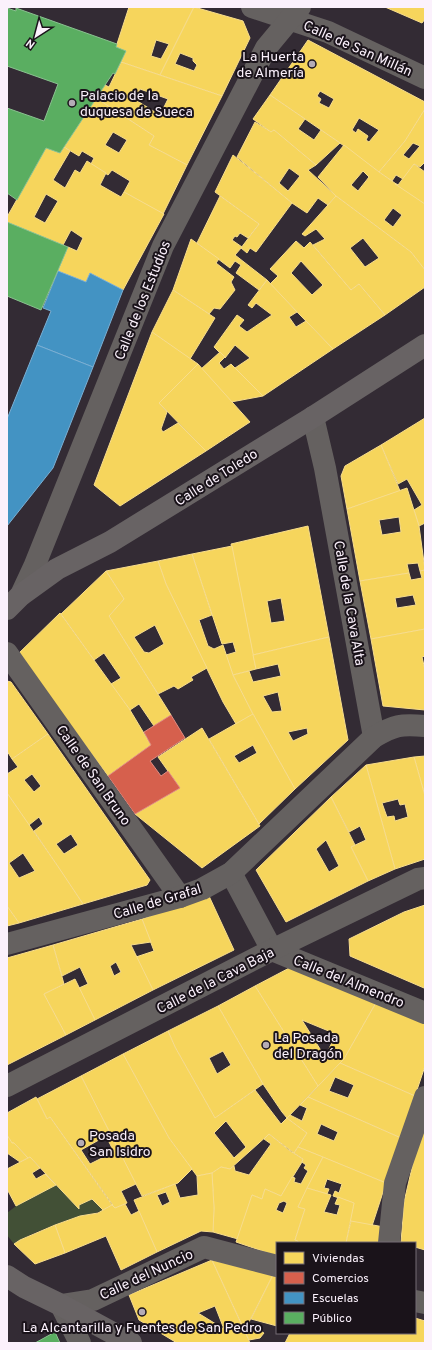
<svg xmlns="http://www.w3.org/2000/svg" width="432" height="1350" font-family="Overpass,sans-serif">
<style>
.green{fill:#425036}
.homes{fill:#f6d55c;stroke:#f8dd8c;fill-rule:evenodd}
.shops{fill:#d6604d;stroke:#e18c82}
.schools{fill:#4393c3;stroke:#7aafd4}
.public{fill:#5aae61;stroke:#8ac290}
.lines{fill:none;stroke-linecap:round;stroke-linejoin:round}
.street{stroke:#656160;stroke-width:22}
.secondary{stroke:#686364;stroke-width:22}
.poi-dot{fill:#b5acb6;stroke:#1a131a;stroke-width:1.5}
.labels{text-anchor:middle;stroke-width:4;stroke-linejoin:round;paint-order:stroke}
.street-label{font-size:14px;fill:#fbf1fc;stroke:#1a131a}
.poi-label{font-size:14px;fill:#fbf1fc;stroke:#1a131a;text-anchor:start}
</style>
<rect width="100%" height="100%" fill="#332b34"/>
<path class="green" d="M56,1185L79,1209V1205L92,1199L103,1210C95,1214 87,1214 78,1217C59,1223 30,1233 14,1244L7,1235V1213L16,1206Z"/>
<g class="homes">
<path d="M129,7H194L160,75L121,62L126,51L116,47ZM156,40L169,44L161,59L151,56Z"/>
<path d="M194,7L243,21L250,38L222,96L160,75ZM180,53L193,58V61L197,65L194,71L175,64Z"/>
<path d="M385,7H425V19L422,23Z"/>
<path d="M308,40L425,102V109L405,141L379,172L340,143L270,95ZM320,91L334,99L329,108L319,103L321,99L317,96ZM359,118L379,130L369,142L366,140L368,136L358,129L356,133L352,130Z"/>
<path d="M121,62L222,96L187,165L149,145L154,136L96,98L105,85L109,87ZM140,89L168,99L160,115L134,99Z"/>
<path d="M270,95L305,119L298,129L314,140L321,130L340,143L316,165L274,130L271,132L253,119Z"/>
<path d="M96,98L154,136L149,145L187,165L163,214L124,192L130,181L112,170L108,175L91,164L94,158L82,151L79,156L64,147ZM113,132L127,140L119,153L105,145Z"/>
<path d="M425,109V162L420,167L414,164L403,179L396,175L392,181L379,172L405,141ZM413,143L420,146L409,159L403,155Z"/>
<path d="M255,122L271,132L274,130L316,165L308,170L336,196L328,205L318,198L307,213L292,203L237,157ZM289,168L300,176L288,191L279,183Z"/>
<path d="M344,145L379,172L425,204V270L411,252L336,196L318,177ZM363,171L369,177L358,191L351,185ZM393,208L402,215L393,227L384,220Z"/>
<path d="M64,147L70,151L53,180L65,188L75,170L80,173L87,161L106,173L100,185L121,197L124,192L164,214L123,290L90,273L86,282L58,271L68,247L77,251L83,238L71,230L63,245L7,222V217L46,148L60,153ZM46,194L58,201L45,223L34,217Z"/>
<path d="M233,155L292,203L256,252L250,248L247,253L241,248L259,224L215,192Z"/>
<path d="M414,164L425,172V204L395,184H396L398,185Z"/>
<path d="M220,196L259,224L248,238L240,233L237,237L235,236L232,240L242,247L235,255L267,280L259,290L236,273L241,265L235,261L230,268L197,243Z"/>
<path d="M336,196L411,252L425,270V287L385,315L359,284L351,290L313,245L325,239L316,229L305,236L302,234ZM363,238L379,258L365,267L350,248Z"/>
<path d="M191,239L219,259L216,263L234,277L231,282L235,290L220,309L214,308L209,314L173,290Z"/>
<path d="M296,241L304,248L310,242L351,290L359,284L385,315L333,349L270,284L278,276L270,269ZM301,261L323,285L312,295L291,273Z"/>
<path d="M267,280L297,312L289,317L296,327L306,321L333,349L263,396L235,368L250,358L235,345L225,358L214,347L237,315L244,320L239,326L247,332L272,315L256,303L252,308L248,305Z"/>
<path d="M173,290L215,318L190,359L152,332Z"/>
<path d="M152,332L198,364L159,403L167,412L161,429L163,432L178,423L206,451L120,506L94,485Z"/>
<path d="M220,352L225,357L219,363L224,369L231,364L263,396L231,402L201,369Z"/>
<path d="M198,364L250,422L206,451L159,403Z"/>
<path d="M425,418V523L419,526L414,510L422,505L407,479L398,484L381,445Z"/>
<path d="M381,445L400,491L347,509L341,476L345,466Z"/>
<path d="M407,488L419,526L425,570L420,571L418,563L407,564L409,573L360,581L347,509ZM399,517L401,532L382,535L379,520Z"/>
<path d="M308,526L329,637L253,655L231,544ZM281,598L285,621L271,623L267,601Z"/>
<path d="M232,546L256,669L233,675L226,655L236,652L233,642L222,644L192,554Z"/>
<path d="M192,554L212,615L199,620L208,646L214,649L223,645L233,675L253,714L236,724L223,702L166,584L158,561Z"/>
<path d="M158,561L166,584L207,668L191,677L193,680L178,689L174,686L158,694L109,616L124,599L106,571ZM155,625L164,644L149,653L144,652L134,637Z"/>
<path d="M425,570V629L371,639L360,581L409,573L411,580L422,578L420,571ZM413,595L416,605L397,608L395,598Z"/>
<path d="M106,571L124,599L109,616L171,715L154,726L139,704L130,710L111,684L121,678L104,653L94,660L61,614Z"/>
<path d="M60,613L130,710L151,745L108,776L18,654Z"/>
<path d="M425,629V656L422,657L425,670V710L383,706L371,639Z"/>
<path d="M329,637L348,740L295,789L253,714L233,675L249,671L253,682L281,676L278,664L256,669L253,655ZM278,692L282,711L272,712L263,696ZM307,728L308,734L293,741L288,732Z"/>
<path d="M7,681L11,682L48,734L12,759L7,751Z"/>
<path d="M253,714L295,789L259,824L209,739ZM253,745L257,753L239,763L234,756Z"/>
<path d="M202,728L260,826L202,868L135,814L180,788L158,757Z"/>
<path d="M48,734L150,880L147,885L83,904L34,831L43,824L39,817L29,825L7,793V774L18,767L12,759ZM32,774L41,786L34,792L24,780ZM71,834L78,845L64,854L56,844Z"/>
<path d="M425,756V796L414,757Z"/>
<path d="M414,757L425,796V859L395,869L366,765ZM398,799L400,805L405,804L408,817L395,821L394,816L387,817L382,803Z"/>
<path d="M366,765L395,869L368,881L351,847L366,840L360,826L349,832L331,797Z"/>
<path d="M7,793L59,868L83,904L19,923L7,906ZM23,853L35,871L19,878L9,863Z"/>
<path d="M331,797L355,845L351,847L368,881L286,922L256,870ZM326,840L339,866L329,872L316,849Z"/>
<path d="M209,896L234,950L153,990L136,957L154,951L142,919Z"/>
<path d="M425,905V985L424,988L350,956L349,939L404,912Z"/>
<path d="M7,906L19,923L7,926Z"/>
<path d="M142,919L151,942L131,945L153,990L95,1020L79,988L88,984L80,967L62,976L53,945ZM116,962L121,972L114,976L110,966Z"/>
<path d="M53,945L64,984L44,994L66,1035L7,1065V958Z"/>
<path d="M295,965L377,1001L344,1059L318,1086L255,986ZM302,1020L336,1034L325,1057Z"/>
<path d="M75,979L95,1020L66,1035L44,994Z"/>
<path d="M255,986L318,1086L287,1118L282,1112L263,1084L218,1006Z"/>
<path d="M377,1001L425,1021V1066L415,1096L340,1063L344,1059Z"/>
<path d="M218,1006L263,1084L215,1118L175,1047L168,1031ZM223,1051L231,1065L217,1074L209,1058Z"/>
<path d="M168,1031L175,1047L215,1118L255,1090L281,1124L287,1118L307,1133L294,1153L269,1134L230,1169L221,1167L212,1173L197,1176L169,1138L123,1054ZM226,1121L246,1147L234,1158L214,1133Z"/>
<path d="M123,1054L169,1138L192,1169L178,1183L142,1196L81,1076Z"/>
<path d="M340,1063L415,1096L401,1138L308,1097ZM335,1077L354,1085L348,1098L329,1091Z"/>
<path d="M81,1076L136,1184L121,1191L127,1203L115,1208L50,1117L47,1119L37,1099ZM106,1136L114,1152L90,1164L81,1150Z"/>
<path d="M36,1097L47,1119L50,1117L112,1205L103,1210L92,1199L79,1205V1209L30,1157L28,1158L14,1143H12L7,1135V1113Z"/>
<path d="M308,1097L401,1138L386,1183L298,1147L307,1133L287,1118L290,1115L302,1121L307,1108L300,1105ZM321,1124L338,1132L334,1141L317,1134Z"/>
<path d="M425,1125V1250L415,1247V1243H401L404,1202L415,1155Z"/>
<path d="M269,1134L290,1151L303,1159L302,1162L281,1196L265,1189L262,1199L252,1195L238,1239L213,1232L214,1208L212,1173L221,1167L230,1169L234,1166L235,1171L249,1175L271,1144L264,1139Z"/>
<path d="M7,1135L12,1143H14L28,1158L20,1162L7,1153Z"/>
<path d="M298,1147L323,1157L298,1207L305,1209L295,1240L298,1241V1243H277V1256L236,1242L252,1195L262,1199L265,1189L281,1196L292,1177L295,1178L294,1182L301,1184L308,1171L304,1168L306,1165L302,1162L303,1159L294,1153ZM284,1201L287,1203L283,1213L276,1210L279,1203Z"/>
<path d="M30,1157L40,1168L32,1173L36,1179L45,1174L56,1185L16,1206L7,1189V1169Z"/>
<path d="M323,1157L386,1183L372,1226L350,1221L354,1203L333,1196L335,1191L339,1193L342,1184L327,1179L324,1188L329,1189L327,1194L307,1188Z"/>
<path d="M212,1173L214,1208L213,1232L201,1231L157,1252L134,1200L175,1184L180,1198L198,1195L197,1176ZM166,1192L170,1202L162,1206L157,1195Z"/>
<path d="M307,1188L331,1195L324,1212L337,1215L340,1205L335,1204L338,1197L354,1203L346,1243H298V1241L295,1240L305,1209L298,1207Z"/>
<path d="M125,1204L131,1215L139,1211L157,1252L121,1270L106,1236L65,1253L55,1225L80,1216L98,1213L112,1205L115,1208Z"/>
<path d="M351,1221L384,1227L381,1243H346Z"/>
<path d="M55,1225L65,1253L35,1264L14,1244L20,1240Z"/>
<path d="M212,1260L250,1343H177L139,1320L129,1295ZM215,1306L224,1329L198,1313Z"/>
<path d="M212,1260L273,1275L248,1324L264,1333L260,1338L249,1340Z"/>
<path d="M273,1275L277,1276V1326L251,1319Z"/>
<path d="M415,1318L425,1321V1343H285L290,1333H415Z"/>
</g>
<path class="shops" d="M171,715L185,738L150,761L161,776L168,771L180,788L135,814L108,776L151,745L144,732Z"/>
<g class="schools">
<path d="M58,271L86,282L90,273L123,290L93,367L37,345L51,311L43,308Z"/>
<path d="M37,345L93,367L53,468L7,526V419Z"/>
</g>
<g class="public">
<path d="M7,8L16,11V8L72,28L117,44L116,47L126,51L115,74L113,73L60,153L46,148L17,200L7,193V108L44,121L58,84L7,66Z"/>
<path d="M7,222L68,247L41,310L7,296Z"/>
<path d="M55,1332L60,1343H35Z"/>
</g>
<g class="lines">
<g class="street">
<path d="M252,7L328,32L425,78"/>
<path d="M313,417L325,468L374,737"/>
<path d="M21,595L34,567L163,246L266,48L300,7"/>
<path d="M7,653L180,897"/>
<path d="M231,873L272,950L425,1013"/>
<path d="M7,944L180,897L202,889L231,873L374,737C395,725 400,724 425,726"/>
<path d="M7,1086L272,950L418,879L425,878"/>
<path d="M389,1243L395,1183L425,1097"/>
<path d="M415,1301L425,1303"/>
<path d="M80,1343L61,1305L93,1300L204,1247L277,1266"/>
</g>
<g class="secondary">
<path d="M7,609L21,595L57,569L110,542L313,417L425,345"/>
<path d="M7,1276L24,1287L61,1305L131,1343"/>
</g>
</g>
<g class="poi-dot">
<circle cx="312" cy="64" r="4"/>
<circle cx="72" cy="103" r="4"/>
<circle cx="266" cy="1045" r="4"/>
<circle cx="81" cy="1143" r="4"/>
<circle cx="142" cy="1312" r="4"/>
</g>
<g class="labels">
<g class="street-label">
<text transform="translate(358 48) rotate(24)" y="5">Calle de San Millán</text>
<text transform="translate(142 300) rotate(-68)" y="5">Calle de los Estudios</text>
<text transform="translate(216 477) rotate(-32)" y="5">Calle de Toledo</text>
<text transform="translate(350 603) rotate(80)" y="5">Calle de la Cava Alta</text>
<text transform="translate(94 775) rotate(55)" y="5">Calle de San Bruno</text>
<text transform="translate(157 901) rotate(-17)" y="5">Calle de Grafal</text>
<text transform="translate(215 980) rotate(-27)" y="5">Calle de la Cava Baja</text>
<text transform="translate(349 981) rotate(22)" y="5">Calle del Almendro</text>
<text transform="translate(146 1274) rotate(-25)" y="5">Calle del Nuncio</text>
</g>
<g class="poi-label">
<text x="304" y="61" text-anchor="end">La Huerta<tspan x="304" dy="16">de Almería</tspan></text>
<text x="80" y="100">Palacio de la<tspan x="80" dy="16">duquesa de Sueca</tspan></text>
<text x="274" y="1042">La Posada<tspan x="274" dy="16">del Dragón</tspan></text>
<text x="89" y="1140">Posada<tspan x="89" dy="16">San Isidro</tspan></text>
<text x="142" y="1332" text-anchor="middle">La Alcantarilla y Fuentes de San Pedro</text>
</g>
</g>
<rect width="432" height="1350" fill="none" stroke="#fbf1fc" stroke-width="16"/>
<rect x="276" y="1242" width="140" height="92" fill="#1a131a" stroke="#746c74"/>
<rect x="284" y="1252" width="20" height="12" fill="#f6d55c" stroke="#746c74"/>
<text x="312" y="1262" font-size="12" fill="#fbf1fc">Viviendas</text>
<rect x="284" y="1272" width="20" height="12" fill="#d6604d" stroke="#746c74"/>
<text x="312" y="1282" font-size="12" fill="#fbf1fc">Comercios</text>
<rect x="284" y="1292" width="20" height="12" fill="#4393c3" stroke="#746c74"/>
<text x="312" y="1302" font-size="12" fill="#fbf1fc">Escuelas</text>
<rect x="284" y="1312" width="20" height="12" fill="#5aae61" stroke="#746c74"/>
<text x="312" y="1322" font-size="12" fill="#fbf1fc">Público</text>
<g transform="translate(36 36) rotate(216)" stroke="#1a131a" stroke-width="3" paint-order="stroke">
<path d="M0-3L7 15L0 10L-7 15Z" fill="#fbf1fc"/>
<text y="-6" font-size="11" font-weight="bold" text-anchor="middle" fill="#fbf1fc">N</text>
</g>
</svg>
